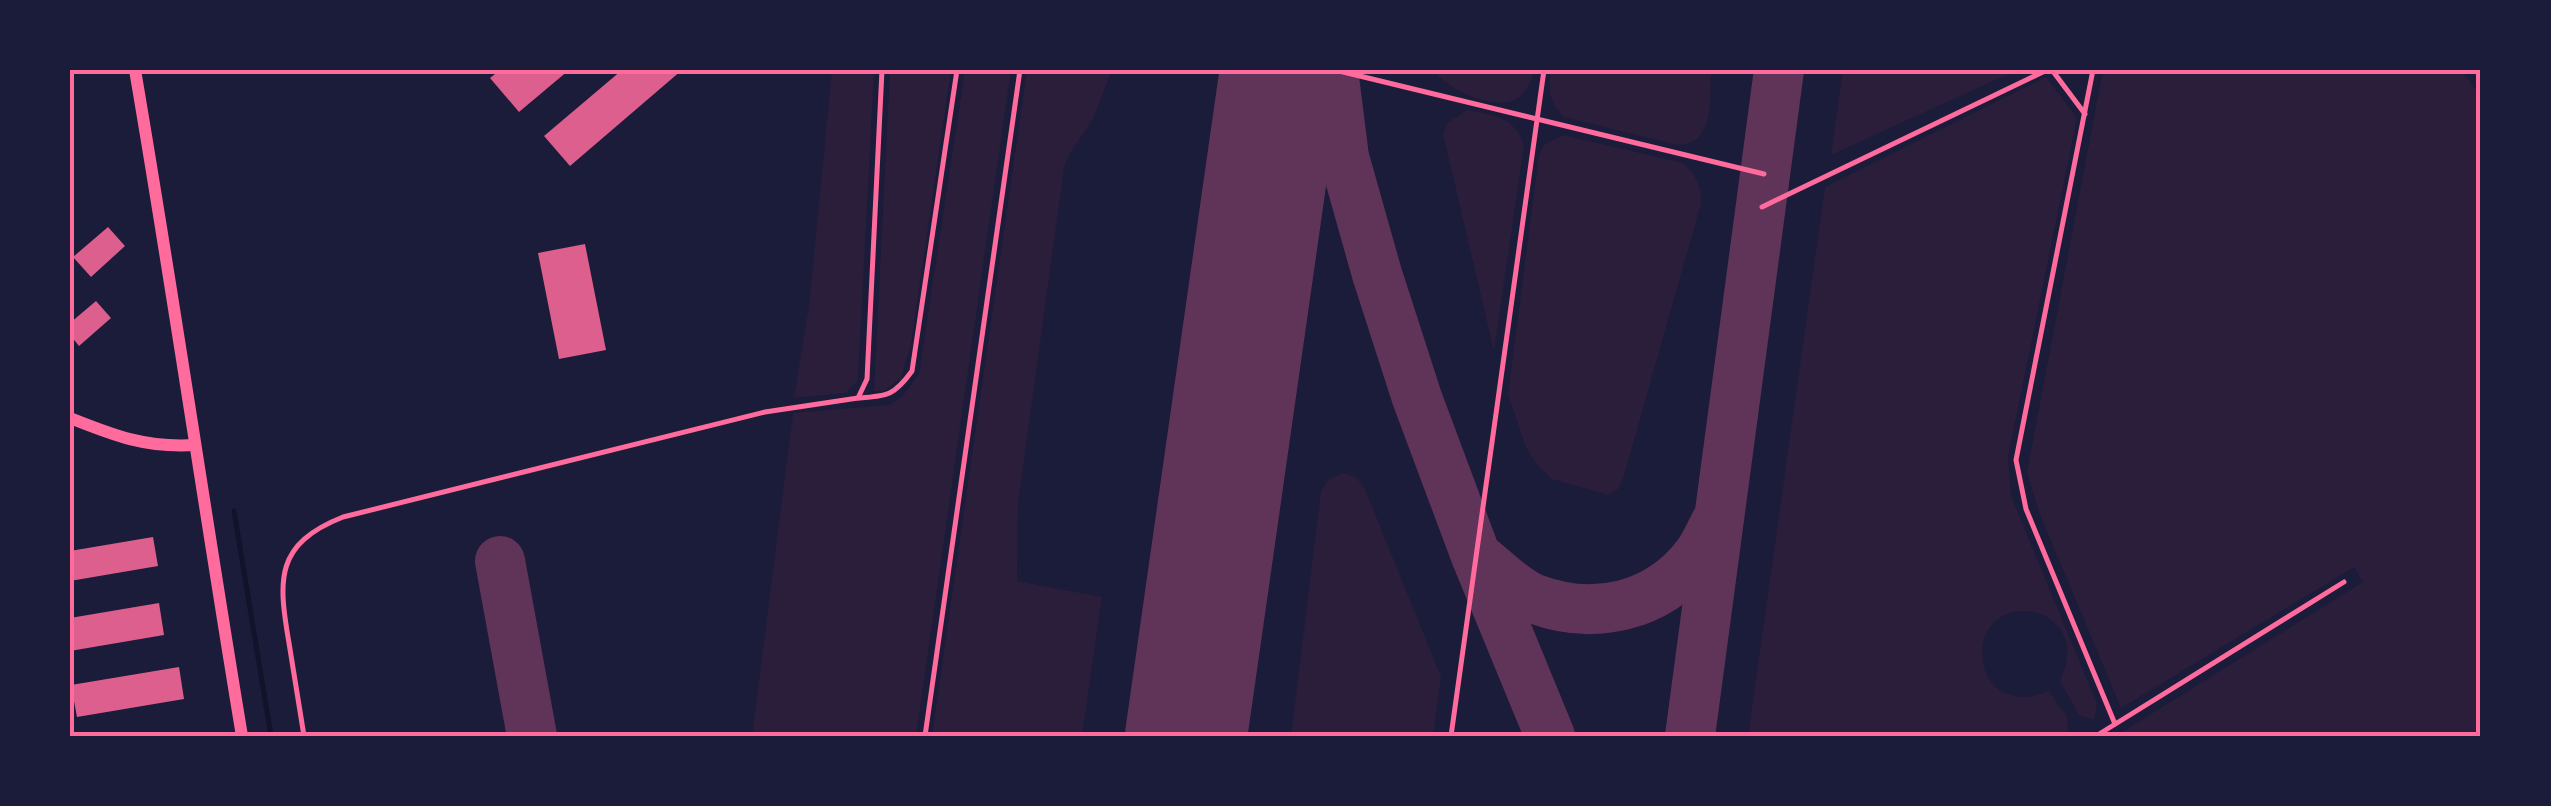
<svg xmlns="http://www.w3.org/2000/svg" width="2551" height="806" font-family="'Playfair Display',serif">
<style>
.green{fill:#2a1e3b}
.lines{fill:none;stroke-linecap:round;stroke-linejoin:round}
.stream{stroke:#12122b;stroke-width:5}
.taxiway{stroke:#603358;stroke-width:50}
.runway{stroke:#603358;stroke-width:122}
.building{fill:#dd5f8e}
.service{stroke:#ff6b9d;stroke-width:5}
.tertiary{stroke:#ff6b9d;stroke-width:12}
.neatline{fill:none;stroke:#ff6b9d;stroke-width:4}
</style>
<rect width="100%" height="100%" fill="#1b1b3a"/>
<g class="green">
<path d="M832,70H874L858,380L845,393L794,398L809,306Z"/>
<path d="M890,70H951L911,344L901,378L884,391H874Z"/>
<path d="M965,70H1011L916,736H752L793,413L889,405L902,397L919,374Z"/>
<path d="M1027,70H1112L1093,119L1070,153L1064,168L1018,504L1017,581L1102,597L1082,736H932Z"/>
<path d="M1434,70H1534C1532,82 1524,97 1512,101C1492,109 1443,88 1434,70Z"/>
<path d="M1551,70H1711C1709,100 1716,145 1676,145L1564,117C1549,102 1548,90 1551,70Z"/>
<path d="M1843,70H2017L1831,155Z"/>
<path d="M2103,70H2461L2481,97V736H2116L2363,582L2354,567L2121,708L2039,512L2027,472Z"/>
<path d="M2046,77L2077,118L2008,457L2011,496L2097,704L2094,720L2079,715L2060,681C2068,663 2072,646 2060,629C2052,618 2040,612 2027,611C1959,607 1970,724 2049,691L2067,717L2068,736H1748L1825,187Z"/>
<path d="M1467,110C1494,115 1516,117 1524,146L1494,351L1443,134L1448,123Z"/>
<path d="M1563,135L1683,163C1697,174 1701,188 1701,204L1623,479L1618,489L1608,495L1552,479L1539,467L1526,448L1508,394L1539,155L1544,145Z"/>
<path d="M1343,473L1356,477L1365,489L1441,677L1433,736H1291L1321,491L1328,480Z"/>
</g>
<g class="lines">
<path class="stream" d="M234,511L271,736"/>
<g class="taxiway">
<path d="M1333,70L1344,157L1377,274L1417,398L1476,556L1550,736"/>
<path d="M1479,558C1496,571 1515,592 1535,599C1594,621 1658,607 1697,556C1705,546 1710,533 1716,522"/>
<path d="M500,561L532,736"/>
<path d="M1690,736L1779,70"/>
</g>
<path class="runway" d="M1186,736L1281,70"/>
</g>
<g class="building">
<path d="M500,70H569L519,112L490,78Z"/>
<path d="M622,70H682L570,166L544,136Z"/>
<path d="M108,227L125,246L91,277L73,257Z"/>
<path d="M585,244L606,350L559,359L538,253Z"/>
<path d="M96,301L111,318L79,346L70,335V323Z"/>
<path d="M153,537L158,566L70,581V551Z"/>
<path d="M159,603L164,635L70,651V618Z"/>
<path d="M179,667L184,699L77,717L71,685Z"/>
</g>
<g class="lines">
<g class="service">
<path d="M1335,70L1764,174"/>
<path d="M2052,70L2085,114"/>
<path d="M2093,70L2016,460L2026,509L2115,724"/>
<path d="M1762,207L2047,70"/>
<path d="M858,398C887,396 894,396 912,371L957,70"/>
<path d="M304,736C299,705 294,674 289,643C278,579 275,544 343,517L765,412L858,398L867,379L882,70"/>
<path d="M925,736L1020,70"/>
<path d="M1451,736L1544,70"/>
<path d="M2096,736L2344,582"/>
</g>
<g class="tertiary">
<path d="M135,70C173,292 205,514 242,736"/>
<path d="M70,418C115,436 146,448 195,445"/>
</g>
</g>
<rect width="2551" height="806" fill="none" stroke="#1b1b3a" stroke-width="145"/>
<rect x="72" y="72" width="2406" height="662" class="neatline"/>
</svg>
